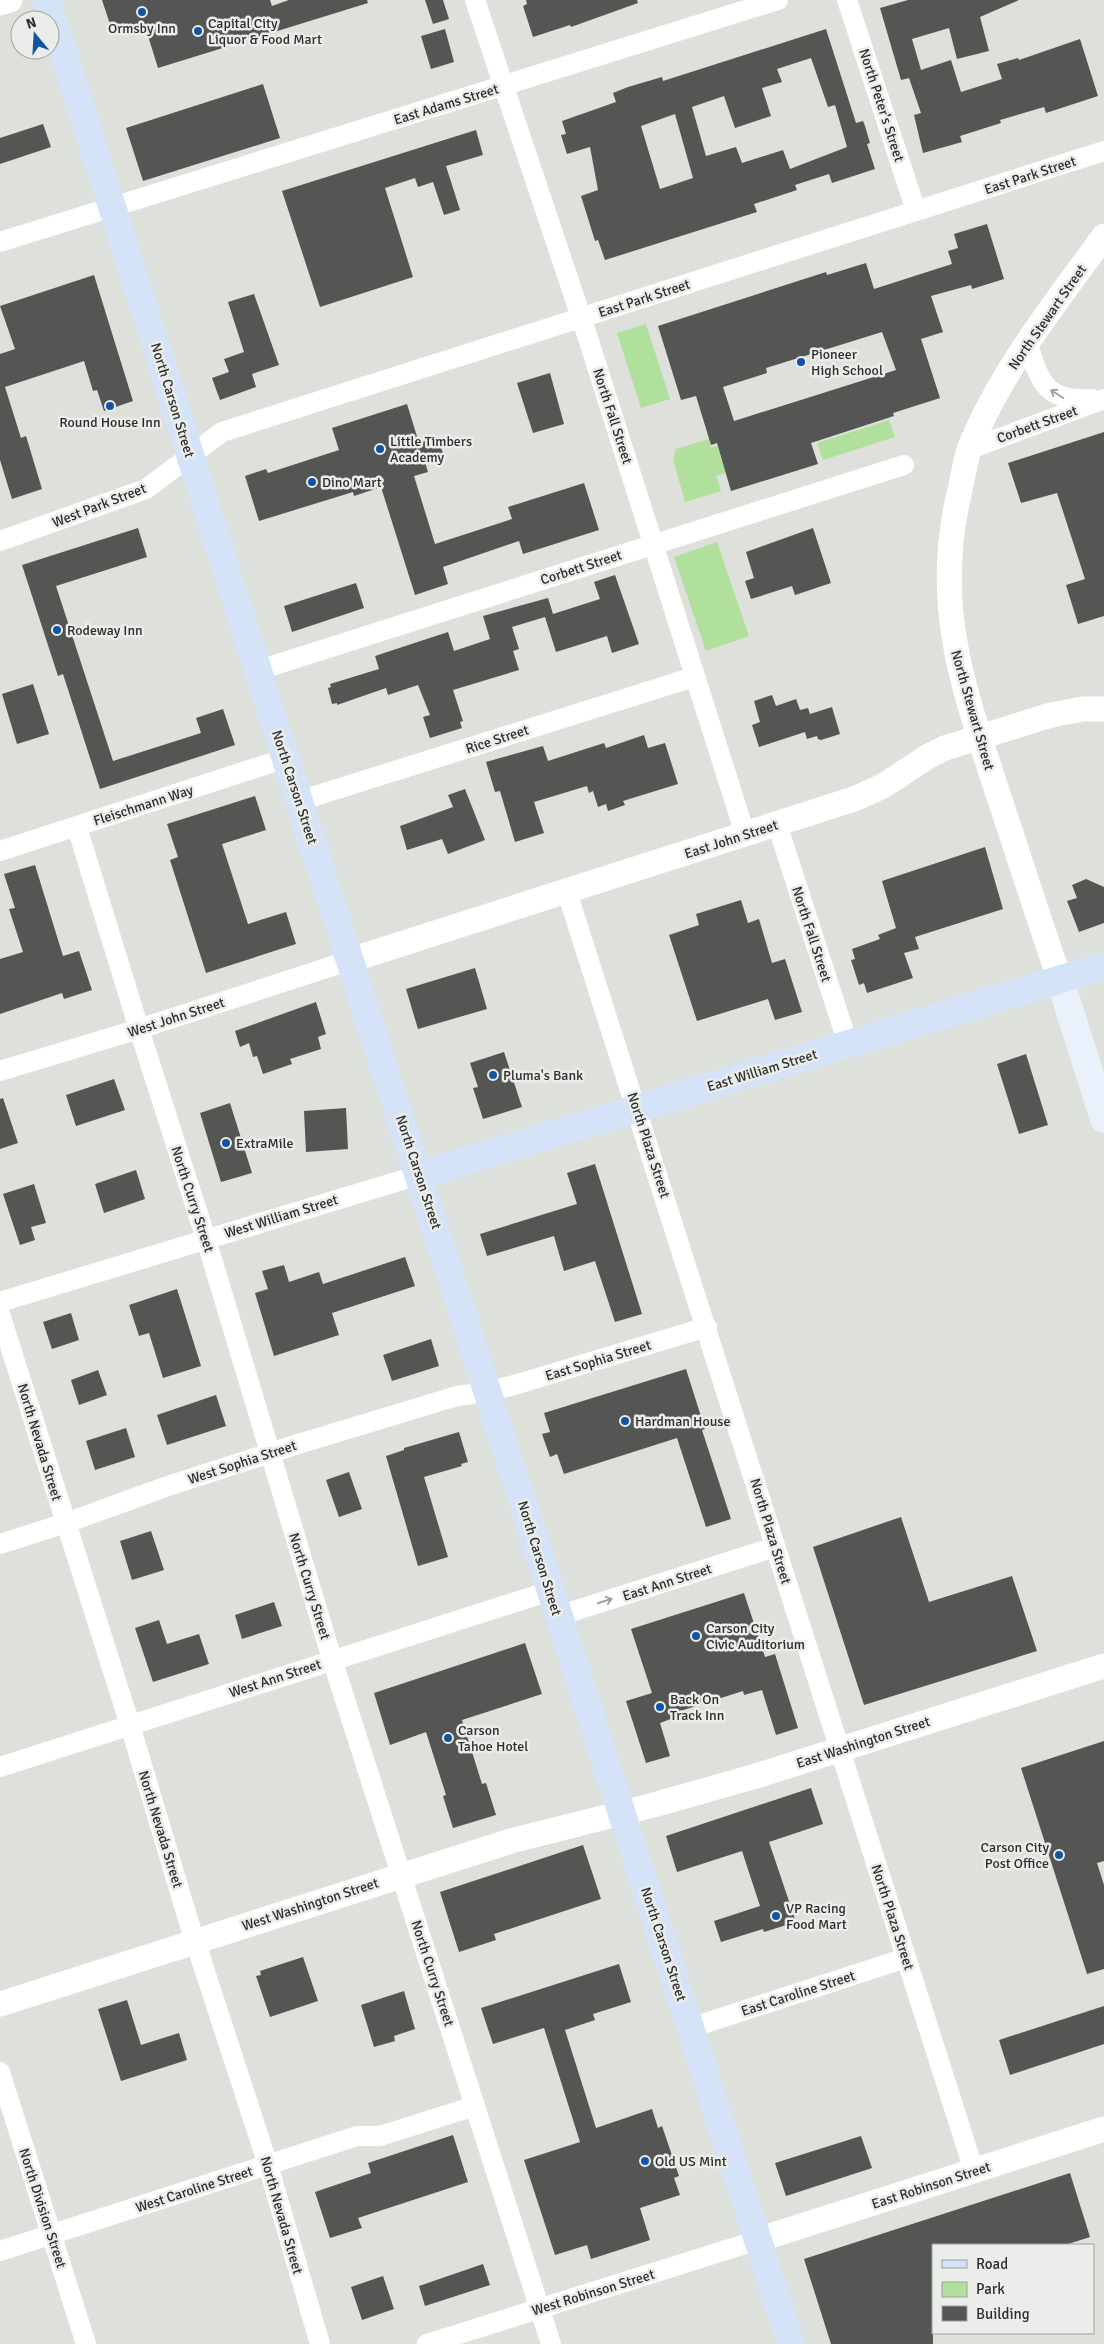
<svg xmlns="http://www.w3.org/2000/svg" width="1104" height="2344" font-family="Signika,sans-serif">
<style>
.green{fill:#b1e09c}
.building{fill:#535652;fill-rule:evenodd}
.lines{fill:none;stroke-linecap:round;stroke-linejoin:round}
.minor{stroke:#fff;stroke-width:20}
.tertiary{stroke:#fff;stroke-width:25}
.secondary{stroke:#eaf1fb;stroke-width:28}
.primary{stroke:#d4e3f7;stroke-width:28}
.oneway{stroke:#a0a0a0}
.poi-dot{fill:#1254a4;stroke:#eaede9;stroke-width:2}
.labels{text-anchor:middle;stroke-width:5;stroke-linejoin:round;paint-order:stroke}
.poi-label{font-size:14px;fill:#2c2d2c;stroke:#eaede9;text-anchor:start}
.street-label{font-size:14px;fill:#2c2d2c;stroke:#eaede9}
</style>
<rect width="100%" height="100%" fill="#dde0db"/>
<g class="green">
<path d="M646,324L670,399L641,408L617,333Z"/>
<path d="M889,420L895,437L823,460L817,443Z"/>
<path d="M709,439L711,448L717,446L726,473L716,476L721,491L685,502L673,459L676,449Z"/>
<path d="M717,542L749,636L706,651L674,557Z"/>
</g>
<g class="building">
<path d="M102,0H270L272,6L289,0H367L368,3L158,68L144,23L113,33Z"/>
<path d="M425,0H443L449,19L433,24Z"/>
<path d="M526,0H637L638,3L571,27L570,25L533,37L523,6L527,4Z"/>
<path d="M908,0H1019L980,17L989,51L957,59L949,28L912,39L921,70L951,60L961,92L1002,79L997,64L1018,58L1019,60L1080,39L1098,96L1046,113L1044,107L1000,120L1001,123L960,136L962,142L923,153L914,115L921,113L909,78L901,80L880,8Z"/>
<path d="M445,29L454,62L431,69L421,36Z"/>
<path d="M826,29L856,123L863,121L865,126L870,143L867,144L875,169L832,183L829,174L795,185L797,190L754,204L757,212L605,260L598,240L595,241L581,196L598,190L590,147L567,154L561,135L566,134L562,121L616,102L613,93L628,87L662,77L663,81ZM811,58L828,107L835,105L847,147L790,169L783,150L742,163L736,147L706,156L692,107L724,96L735,128L771,116L762,88L782,82L777,69ZM675,114L693,178L660,189L641,126Z"/>
<path d="M263,84L280,138L143,181L126,128Z"/>
<path d="M43,124L51,147L0,164V138Z"/>
<path d="M476,130L483,155L446,166L460,210L444,215L433,182L418,187L415,178L385,188L413,277L320,307L282,191Z"/>
<path d="M987,224L1004,279L972,289L971,285L931,296L943,332L921,339L940,398L893,413L894,416L811,443L818,464L731,491L717,443L711,445L696,396L681,400L658,326L826,272L827,275L866,263L874,289L952,264L948,251L958,248L954,234ZM882,332L896,370L734,421L723,387L767,373L766,368Z"/>
<path d="M94,275L133,401L104,411L97,390L93,391L84,361L5,387L21,438L26,436L42,489L12,499L0,460V354L15,349L0,306Z"/>
<path d="M254,294L279,365L252,374L256,387L220,400L212,378L229,372L224,359L244,352L228,302Z"/>
<path d="M550,373L564,424L533,433L517,383Z"/>
<path d="M407,404L419,443L437,437L443,453L424,459L428,472L414,476L435,544L512,519L508,507L584,483L599,530L523,554L519,541L443,567L448,584L415,595L381,487L354,496L353,492L259,521L245,476L266,469L268,473L339,450L332,428Z"/>
<path d="M1104,432V616L1078,624L1066,585L1085,579L1057,493L1021,503L1008,463Z"/>
<path d="M138,528L147,557L56,586L113,761L201,733L196,718L223,709L235,745L100,789L63,674L58,676L22,565Z"/>
<path d="M813,528L831,583L795,595L792,586L751,599L745,581L754,578L746,552Z"/>
<path d="M615,575L639,644L612,653L607,636L556,652L545,617L512,627L519,649L513,651L519,670L453,690L463,721L460,722L462,728L430,738L423,717L430,715L418,685L388,695L386,688L337,705V703L332,704L328,688L331,687L330,684L379,669L375,656L448,632L454,651L490,639L483,616L548,598L553,614L600,599L594,582Z"/>
<path d="M356,583L364,608L292,632L284,606Z"/>
<path d="M33,684L49,734L17,744L2,694Z"/>
<path d="M772,695L776,706L796,699L800,710L808,708L810,714L832,707L840,734L821,740L818,739L817,736L807,739L805,732L759,747L752,725L760,722L754,701Z"/>
<path d="M644,735L648,748L665,743L678,784L623,801L625,805L608,811L606,804L598,807L593,791L589,793L587,786L534,802L544,833L515,842L500,791L495,792L486,762L543,746L548,761L604,743L606,748Z"/>
<path d="M465,789L485,840L448,854L442,839L407,850L400,826L453,807L448,795Z"/>
<path d="M255,796L266,830L222,844L248,924L286,912L296,944L206,973L170,860L178,857L167,824Z"/>
<path d="M985,847L1003,909L915,937L919,949L904,953L913,978L867,993L864,983L859,985L851,960L855,959L852,949L880,939L878,935L896,928L882,881Z"/>
<path d="M35,865L63,956L79,951L92,990L64,999L62,993L0,1014V959L23,952L9,909L15,908L4,874Z"/>
<path d="M1086,879L1104,887V923L1079,932L1067,901L1077,898L1072,885Z"/>
<path d="M741,900L748,923L759,919L772,963L785,959L802,1012L775,1020L768,999L697,1021L669,935L699,925L696,914Z"/>
<path d="M475,968L487,1009L418,1029L406,989Z"/>
<path d="M316,1002L326,1034L318,1037L321,1049L290,1059L292,1064L263,1074L257,1056L253,1057L249,1043L240,1047L235,1031Z"/>
<path d="M504,1052L522,1107L483,1119L473,1088L478,1087L470,1063Z"/>
<path d="M1026,1054L1048,1125L1019,1134L997,1064Z"/>
<path d="M114,1079L125,1110L76,1126L66,1095Z"/>
<path d="M3,1098L18,1143L0,1149V1099Z"/>
<path d="M230,1103L252,1173L221,1182L200,1113Z"/>
<path d="M346,1108L348,1149L306,1152L304,1111Z"/>
<path d="M595,1164L642,1314L615,1322L595,1261L564,1271L554,1236L487,1256L480,1234L577,1204L567,1173Z"/>
<path d="M136,1170L145,1199L104,1213L95,1184Z"/>
<path d="M34,1184L46,1223L31,1227L35,1240L20,1245L3,1194Z"/>
<path d="M405,1257L415,1286L332,1313L339,1335L274,1356L255,1293L268,1289L262,1271L284,1265L289,1282L319,1272L323,1284Z"/>
<path d="M177,1289L201,1366L163,1378L149,1333L139,1336L129,1305Z"/>
<path d="M71,1313L79,1340L52,1349L43,1322Z"/>
<path d="M431,1339L439,1366L392,1381L383,1355Z"/>
<path d="M686,1369L705,1429L702,1430L731,1519L706,1527L677,1438L564,1474L557,1454L550,1457L542,1434L550,1432L544,1413Z"/>
<path d="M98,1370L107,1395L79,1405L71,1380Z"/>
<path d="M216,1395L226,1426L167,1445L157,1415Z"/>
<path d="M126,1428L135,1457L95,1470L86,1441Z"/>
<path d="M459,1432L468,1462L461,1464L462,1466L424,1477L448,1557L418,1566L386,1456L404,1450V1448Z"/>
<path d="M349,1472L362,1509L339,1517L326,1480Z"/>
<path d="M901,1517L929,1602L1012,1576L1037,1651L864,1705L813,1547Z"/>
<path d="M151,1531L164,1570L132,1580L120,1541Z"/>
<path d="M744,1593L765,1657L775,1654L798,1728L776,1735L762,1690L744,1695L743,1691L674,1713L676,1717L660,1723L670,1756L646,1763L626,1701L652,1693L631,1629Z"/>
<path d="M274,1602L282,1626L242,1639L235,1615Z"/>
<path d="M159,1620L167,1644L199,1634L209,1664L153,1682L135,1628Z"/>
<path d="M525,1643L542,1694L462,1720L482,1784L486,1783L496,1815L453,1828L443,1796L446,1795L426,1732L390,1745L374,1693Z"/>
<path d="M1104,1741V1861L1097,1863L1104,1885V1969L1087,1974L1021,1768Z"/>
<path d="M811,1788L823,1824L769,1842L796,1922L764,1932L763,1929L721,1942L714,1921L760,1906L742,1851L677,1872L666,1836Z"/>
<path d="M583,1845L601,1899L494,1934L496,1940L459,1952L440,1892Z"/>
<path d="M303,1957L318,2001L270,2017L256,1976L261,1975L260,1971Z"/>
<path d="M619,1964L631,2002L593,2014L595,2020L565,2030L596,2128L652,2109L658,2128L662,2126L679,2176L674,2178L680,2195L640,2208L650,2240L591,2259L587,2245L555,2255L524,2160L580,2142L544,2028L493,2044L481,2008Z"/>
<path d="M404,1991L415,2029L394,2036L395,2041L374,2047L361,2005Z"/>
<path d="M127,2000L141,2045L179,2033L187,2060L121,2081L98,2009Z"/>
<path d="M1104,2006V2044L1010,2075L999,2040Z"/>
<path d="M453,2135L468,2182L358,2218L362,2228L330,2238L315,2192L371,2173L368,2163Z"/>
<path d="M861,2136L872,2168L786,2196L775,2163Z"/>
<path d="M1070,2173L1090,2237L1065,2245H933V2344H831L804,2259Z"/>
<path d="M483,2264L490,2285L425,2306L419,2286Z"/>
<path d="M383,2276L394,2309L362,2320L351,2287Z"/>
</g>
<g class="lines">
<g class="minor">
<path d="M475,0L587,335L745,834"/>
<path d="M847,0L916,211"/>
<path d="M0,242L778,0"/>
<path d="M1027,342C1040,382 1045,402 1092,399"/>
<path d="M970,449L1104,399"/>
<path d="M0,541L146,489L222,432L1104,151"/>
<path d="M259,670L904,465"/>
<path d="M299,801L694,677"/>
<path d="M777,824L848,1044"/>
<path d="M77,827L139,1029L206,1239L332,1659L551,2344"/>
<path d="M0,851L286,758"/>
<path d="M567,892L974,2171"/>
<path d="M0,1071L139,1029L351,960"/>
<path d="M0,1302L419,1175"/>
<path d="M0,1314L130,1725L187,1916L268,2165L320,2344"/>
<path d="M0,1544L66,1523L168,1486L295,1445L457,1396L488,1392L521,1383L707,1327"/>
<path d="M558,1616L775,1547"/>
<path d="M0,1767L550,1591"/>
<path d="M690,2028L906,1958"/>
<path d="M0,2072L86,2344"/>
<path d="M0,2251L357,2136H380L475,2106"/>
<path d="M427,2344L758,2240"/>
</g>
<g class="tertiary">
<path d="M0,3L10,0"/>
<path d="M351,960L854,799L883,786L927,757L945,748L1051,715L1083,709H1104"/>
<path d="M1060,980C1039,920 1020,860 1000,800C965,692 932,609 959,494C963,478 965,461 970,447C1002,369 1055,304 1104,236"/>
<path d="M0,2004L511,1841L650,1806L756,1776L1104,1666"/>
<path d="M758,2240L1104,2129"/>
</g>
<path class="secondary" d="M1060,980L1104,1119"/>
<g class="primary">
<path d="M47,0L299,801L791,2344"/>
<path d="M419,1175L1104,966"/>
</g>
</g>
<defs><path id="oneway-shaft" d="M-6 0H5M1.5-3L5.5 0L1.5 3" fill="none" stroke-width="1.6" stroke-linecap="round" stroke-linejoin="round" transform="scale(1.25)"/></defs>
<g class="oneway">
<use href="#oneway-shaft" transform="translate(1057 394) rotate(-148)"/>
<use href="#oneway-shaft" transform="translate(605 1601) rotate(-18)"/>
</g>
<g class="poi-dot">
<circle cx="142" cy="12" r="5"/>
<circle cx="198" cy="31" r="5"/>
<circle cx="801" cy="362" r="5"/>
<circle cx="110" cy="406" r="5"/>
<circle cx="380" cy="449" r="5"/>
<circle cx="312" cy="482" r="5"/>
<circle cx="57" cy="630" r="5"/>
<circle cx="493" cy="1075" r="5"/>
<circle cx="226" cy="1143" r="5"/>
<circle cx="625" cy="1421" r="5"/>
<circle cx="696" cy="1636" r="5"/>
<circle cx="660" cy="1707" r="5"/>
<circle cx="448" cy="1738" r="5"/>
<circle cx="1059" cy="1855" r="5"/>
<circle cx="776" cy="1916" r="5"/>
<circle cx="645" cy="2161" r="5"/>
</g>
<g class="labels">
<g class="poi-label">
<text x="208" y="28">Capital City<tspan x="208" dy="16">Liquor &amp; Food Mart</tspan></text>
<text x="142" y="33" text-anchor="middle">Ormsby Inn</text>
<text x="811" y="359">Pioneer<tspan x="811" dy="16">High School</tspan></text>
<text x="110" y="427" text-anchor="middle">Round House Inn</text>
<text x="390" y="446">Little Timbers<tspan x="390" dy="16">Academy</tspan></text>
<text x="322" y="487">Dino Mart</text>
<text x="67" y="635">Rodeway Inn</text>
<text x="503" y="1080">Pluma's Bank</text>
<text x="236" y="1148">ExtraMile</text>
<text x="635" y="1426">Hardman House</text>
<text x="706" y="1633">Carson City<tspan x="706" dy="16">Civic Auditorium</tspan></text>
<text x="670" y="1704">Back On<tspan x="670" dy="16">Track Inn</tspan></text>
<text x="458" y="1735">Carson<tspan x="458" dy="16">Tahoe Hotel</tspan></text>
<text x="1049" y="1852" text-anchor="end">Carson City<tspan x="1049" dy="16">Post Office</tspan></text>
<text x="786" y="1913">VP Racing<tspan x="786" dy="16">Food Mart</tspan></text>
<text x="655" y="2166">Old US Mint</text>
</g>
<g class="street-label">
<text transform="translate(446 104) rotate(-17)" y="5">East Adams Street</text>
<text transform="translate(882 105) rotate(72)" y="5">North Peter's Street</text>
<text transform="translate(1030 175) rotate(-18)" y="5">East Park Street</text>
<text transform="translate(644 298) rotate(-18)" y="5">East Park Street</text>
<text transform="translate(1047 317) rotate(-55)" y="5">North Stewart Street</text>
<text transform="translate(173 400) rotate(73)" y="5">North Carson Street</text>
<text transform="translate(613 416) rotate(72)" y="5">North Fall Street</text>
<text transform="translate(1037 424) rotate(-20)" y="5">Corbett Street</text>
<text transform="translate(99 505) rotate(-21)" y="5">West Park Street</text>
<text transform="translate(581 567) rotate(-18)" y="5">Corbett Street</text>
<text transform="translate(973 710) rotate(74)" y="5">North Stewart Street</text>
<text transform="translate(497 739) rotate(-18)" y="5">Rice Street</text>
<text transform="translate(295 787) rotate(72)" y="5">North Carson Street</text>
<text transform="translate(143 805) rotate(-18)" y="5">Fleischmann Way</text>
<text transform="translate(731 839) rotate(-18)" y="5">East John Street</text>
<text transform="translate(812 934) rotate(72)" y="5">North Fall Street</text>
<text transform="translate(176 1017) rotate(-18)" y="5">West John Street</text>
<text transform="translate(762 1070) rotate(-17)" y="5">East William Street</text>
<text transform="translate(649 1145) rotate(72)" y="5">North Plaza Street</text>
<text transform="translate(419 1172) rotate(72)" y="5">North Carson Street</text>
<text transform="translate(193 1199) rotate(72)" y="5">North Curry Street</text>
<text transform="translate(281 1216) rotate(-17)" y="5">West William Street</text>
<text transform="translate(598 1360) rotate(-17)" y="5">East Sophia Street</text>
<text transform="translate(40 1442) rotate(73)" y="5">North Nevada Street</text>
<text transform="translate(242 1462) rotate(-18)" y="5">West Sophia Street</text>
<text transform="translate(771 1531) rotate(73)" y="5">North Plaza Street</text>
<text transform="translate(540 1558) rotate(73)" y="5">North Carson Street</text>
<text transform="translate(667 1582) rotate(-18)" y="5">East Ann Street</text>
<text transform="translate(310 1586) rotate(73)" y="5">North Curry Street</text>
<text transform="translate(275 1678) rotate(-18)" y="5">West Ann Street</text>
<text transform="translate(863 1742) rotate(-18)" y="5">East Washington Street</text>
<text transform="translate(161 1829) rotate(73)" y="5">North Nevada Street</text>
<text transform="translate(310 1904) rotate(-18)" y="5">West Washington Street</text>
<text transform="translate(893 1917) rotate(72)" y="5">North Plaza Street</text>
<text transform="translate(664 1944) rotate(72)" y="5">North Carson Street</text>
<text transform="translate(433 1973) rotate(72)" y="5">North Curry Street</text>
<text transform="translate(798 1993) rotate(-18)" y="5">East Caroline Street</text>
<text transform="translate(931 2185) rotate(-18)" y="5">East Robinson Street</text>
<text transform="translate(194 2189) rotate(-18)" y="5">West Caroline Street</text>
<text transform="translate(43 2208) rotate(72)" y="5">North Division Street</text>
<text transform="translate(282 2215) rotate(74)" y="5">North Nevada Street</text>
<text transform="translate(593 2292) rotate(-17)" y="5">West Robinson Street</text>
</g>
</g>
<rect x="932" y="2244" width="162" height="90" fill="#eaede9" stroke="#9ea09d"/>
<rect x="942" y="2260" width="25" height="8" fill="#d4e3f7" stroke="#9ea09d"/>
<text x="976" y="2269" font-size="15" fill="#2c2d2c">Road</text>
<rect x="942" y="2282" width="25" height="15" fill="#b1e09c" stroke="#9ea09d"/>
<text x="976" y="2294" font-size="15" fill="#2c2d2c">Park</text>
<rect x="942" y="2306" width="25" height="15" fill="#535652" stroke="#9ea09d"/>
<text x="976" y="2319" font-size="15" fill="#2c2d2c">Building</text>
<g transform="translate(35 35) rotate(342)"><circle r="24" fill="#eaede9" stroke="#9ea09d"/>
<path d="M0-4L9 19L0 12L-9 19Z" fill="#1254a4"/>
<text y="-8" font-size="14" font-weight="bold" text-anchor="middle" fill="#2c2d2c">N</text>
</g>
</svg>
